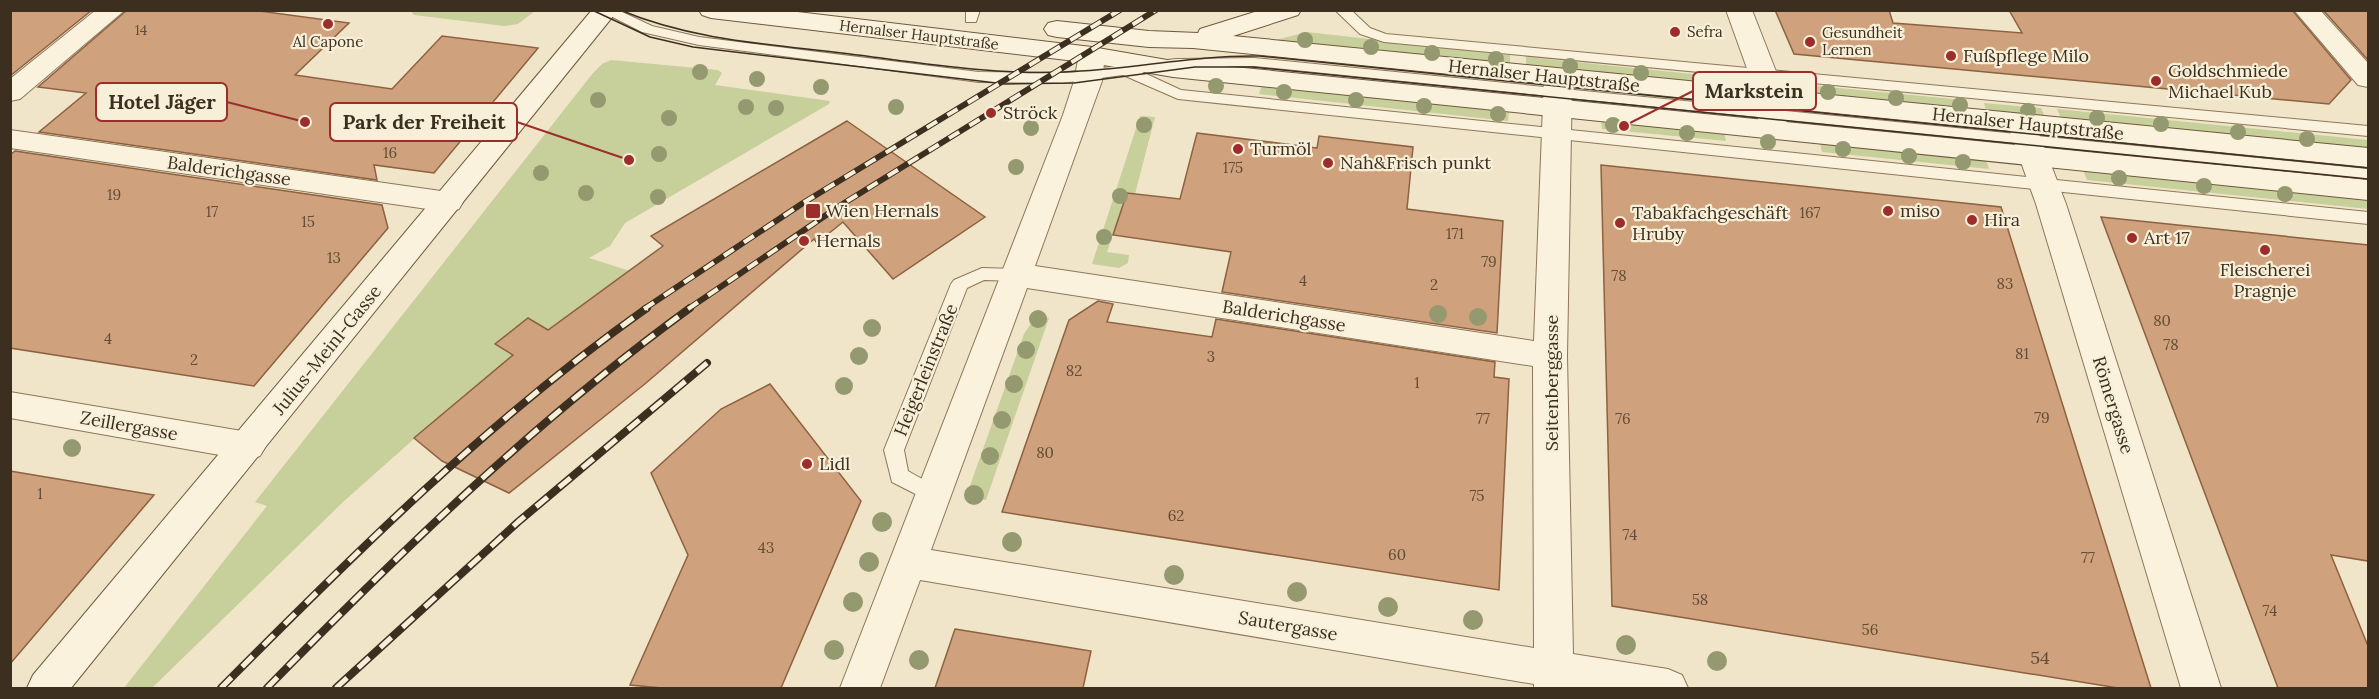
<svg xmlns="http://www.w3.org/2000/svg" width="2379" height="699" font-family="Lora,serif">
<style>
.green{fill:#c7cf9b}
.building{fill:#cfa27d;stroke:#8d6141;stroke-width:1.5}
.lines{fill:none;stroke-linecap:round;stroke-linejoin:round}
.lane-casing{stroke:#8d775c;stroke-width:2}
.street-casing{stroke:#8d775c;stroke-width:2}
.secondary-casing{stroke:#6f583f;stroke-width:2}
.lane{fill:#faf2dc;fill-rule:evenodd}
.street{fill:#faf2dc;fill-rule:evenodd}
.secondary{fill:#faf2dc;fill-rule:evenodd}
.tram{stroke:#3d2f20;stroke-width:1.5}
.rail-far1-casing{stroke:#3d2f20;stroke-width:6}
.rail-casing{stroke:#3d2f20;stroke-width:8}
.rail-far1{stroke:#f7efd8;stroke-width:4;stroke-dasharray:12;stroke-linecap:butt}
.rail{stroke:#f7efd8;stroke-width:5;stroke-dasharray:15;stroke-linecap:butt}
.tree{fill:#95996f}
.poi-dot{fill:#9d2d2a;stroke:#f7efd8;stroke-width:2}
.labels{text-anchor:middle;stroke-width:4.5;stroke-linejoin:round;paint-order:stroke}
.far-number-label{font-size:14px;fill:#624c37}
.far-poi-label{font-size:15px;fill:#3d2f20;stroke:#f7efd8;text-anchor:start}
.far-street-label{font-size:15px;fill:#3d2f20;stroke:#f7efd8}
.number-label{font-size:15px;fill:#624c37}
.poi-label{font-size:18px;fill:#3d2f20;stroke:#f7efd8;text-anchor:start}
.street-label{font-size:18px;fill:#3d2f20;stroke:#f7efd8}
.near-number-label{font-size:18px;fill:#624c37}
.leader{fill:none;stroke:#9d2d2a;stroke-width:2}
.callout-dot{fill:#9d2d2a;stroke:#f7efd8;stroke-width:2}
.callout{fill:#f7efd8;stroke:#9d2d2a;stroke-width:2}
.callout-label{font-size:20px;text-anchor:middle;font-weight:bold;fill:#3d2f20}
</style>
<rect width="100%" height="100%" fill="#f0e5c8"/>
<g class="green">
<path d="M411,11L417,10L535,11L518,24L504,26L414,15Z"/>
<path d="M1307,32L1510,55V64L1272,41Z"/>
<path d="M1526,57L1722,77L1724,86L1526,66Z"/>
<path d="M611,60L718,70L722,73L715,85L830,101L829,104L625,223L610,246L589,258L630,271L415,438L343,502L152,688H124L267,506L255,502L593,73L602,64Z"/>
<path d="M1262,84L1509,110L1508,121L1259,94Z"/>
<path d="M1807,85L1964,100L1967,109L1809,94Z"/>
<path d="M1984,103L2041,108L2045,117L1986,111Z"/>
<path d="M2057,109L2368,140V150L2062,120Z"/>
<path d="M1140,116L1155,117L1135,194L1127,193L1107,252L1129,255L1128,263L1119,268L1092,264Z"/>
<path d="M1601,120L1724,132L1726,141L1602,129Z"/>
<path d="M1820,143L1986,159L1989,169L1822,152Z"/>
<path d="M2082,168L2368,198V209L2087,180Z"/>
<path d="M1036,316L1049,318L986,500L966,497L1024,334Z"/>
</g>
<g class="building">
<path d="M10,10H92L10,76Z"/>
<path d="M127,10H253L349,23L295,75L392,89L442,36L538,48L434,173L374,165L377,180L39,132L86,93L38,87Z"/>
<path d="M1775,10H1889L1893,23L2022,33L2009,10H2292L2351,80L2329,104L1794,54Z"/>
<path d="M2323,10H2368V60Z"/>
<path d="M847,121L985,217L893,279L843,222L817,243L814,239L646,383L509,493L442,461L414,438L513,355L495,344L528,318L548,330L663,246L651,236Z"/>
<path d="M1197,133L1317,148L1319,136L1413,147L1407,209L1503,221L1497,333L1222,292L1231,252L1113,235L1127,193L1180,199Z"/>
<path d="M15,151L382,205L388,228L254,386L10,348V155Z"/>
<path d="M1601,165L2001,207L2151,688H2118L1612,606Z"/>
<path d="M2101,217L2368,245V561L2331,555L2368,646V688H2278Z"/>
<path d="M1098,301L1113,304L1107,322L1212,337L1216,319L1495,362L1494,377L1509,379L1499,590L1002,512L1069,320Z"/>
<path d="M770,384L861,501L781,688H662L630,685L688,555L651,473L721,409Z"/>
<path d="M10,471L154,495L10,664Z"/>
<path d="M955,629L1091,651L1083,688H935Z"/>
</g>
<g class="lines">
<defs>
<g id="lane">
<path d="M599,10H618L652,26L699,37L979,72L1062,73L1176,59L1254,58L2368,169V179L1254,66L1176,67L1142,72L1181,90L2368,212V224L1178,99L1123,75L1062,83L979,82L699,45L642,32Z"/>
<path d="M966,10H980L976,22H966Z"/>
<path d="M1335,10H1351L1370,28L1386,34L2368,126V136L1384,42L1360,34Z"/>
<path d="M982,268L1018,269L1027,275L1018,281L984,280L967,288L904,450L908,471L940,489L943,495L940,501L933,503L892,482L884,450L951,284L954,280Z"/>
</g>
<g id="street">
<path d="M96,10H125L20,99L10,101V79Z"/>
<path d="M1726,10H1752L1777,74L1788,129L1784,135L1774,138L1764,135L1760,129L1749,74Z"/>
<path d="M2294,10H2320L2368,63V87L2358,85Z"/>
<path d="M1092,47L1101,49L1105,55L1102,81L1035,266L1534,341L1544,78L1548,72L1558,70L1568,72L1572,78L1567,356L1573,654L1668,669L1682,675L1688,688H1534V684L920,580L880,688H840L1063,115L1074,81L1079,55L1083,49ZM1027,288L1533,366L1534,648L931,550Z"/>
<path d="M2021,114L2031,117L2035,123L2066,204L2221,688H2181L2036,204L2007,123L2011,117Z"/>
<path d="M10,130L448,192L459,195L463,202L459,209L448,212L10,148Z"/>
<path d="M10,392L248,432L260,436L266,446L260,456L248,460L10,418Z"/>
</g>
<g id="secondary">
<path d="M592,10H618L71,688H27L33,675Z"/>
<path d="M699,10H781L1092,47L1173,61L2368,180V200L1173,77L1092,63L711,18L702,15Z"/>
<path d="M1261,10H1301L1298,15L1233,36L2368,148V167L1193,48L1149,47L1057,37L1048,35L1044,29L1048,23L1057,21L1149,31L1198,33L1200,29Z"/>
</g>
</defs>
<use href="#lane" class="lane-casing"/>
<use href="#street" class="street-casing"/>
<use href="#secondary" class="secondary-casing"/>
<use href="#lane" class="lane"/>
<use href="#street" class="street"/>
<use href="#secondary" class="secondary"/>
<g class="tram">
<path d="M592,10L650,37L693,47L1005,84L1074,83L1195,67H1252L2368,179"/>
<path d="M620,10C692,40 766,44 842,53C916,62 990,75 1064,72C1130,70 1193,55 1259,56L2368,168"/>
</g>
<defs>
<g id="rail-far1">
<path d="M644,309L803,203L1120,10"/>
<path d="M688,309L841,205L1156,10"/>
</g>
<g id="rail">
<path d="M221,688C355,553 491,418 647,308"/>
<path d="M267,688C400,552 536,420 690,308"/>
<path d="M336,688L518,522L707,363"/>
</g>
</defs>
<use href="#rail-far1" class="rail-far1-casing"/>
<use href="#rail" class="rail-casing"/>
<use href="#rail-far1" class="rail-far1"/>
<use href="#rail" class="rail"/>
</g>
<g class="tree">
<circle cx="1305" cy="40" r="8"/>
<circle cx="1371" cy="47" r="8"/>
<circle cx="1432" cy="53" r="8"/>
<circle cx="1496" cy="59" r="8"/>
<circle cx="1570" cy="66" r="8"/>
<circle cx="700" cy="72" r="8"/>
<circle cx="1641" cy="73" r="8"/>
<circle cx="757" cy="79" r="8"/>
<circle cx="1702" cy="79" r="8"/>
<circle cx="1216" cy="86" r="8"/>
<circle cx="821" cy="87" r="8"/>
<circle cx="1284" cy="92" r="8"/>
<circle cx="1828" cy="92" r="8"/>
<circle cx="1896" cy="98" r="8"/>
<circle cx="598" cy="100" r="8"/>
<circle cx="1356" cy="100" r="8"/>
<circle cx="1960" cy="105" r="8"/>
<circle cx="1424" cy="106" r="8"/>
<circle cx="746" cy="107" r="8"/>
<circle cx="896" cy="107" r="8"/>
<circle cx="776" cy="108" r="8"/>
<circle cx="2028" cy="111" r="8"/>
<circle cx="1498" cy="114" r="8"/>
<circle cx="669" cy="118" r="8"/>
<circle cx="2097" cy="118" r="8"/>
<circle cx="2161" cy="124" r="8"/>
<circle cx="1144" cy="125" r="8"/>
<circle cx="1613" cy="125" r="8"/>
<circle cx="1031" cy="128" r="8"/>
<circle cx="2238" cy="132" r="8"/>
<circle cx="1687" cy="133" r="8"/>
<circle cx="2307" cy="139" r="8"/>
<circle cx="1768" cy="142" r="8"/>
<circle cx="1843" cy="149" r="8"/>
<circle cx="659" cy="154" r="8"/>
<circle cx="1909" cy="156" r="8"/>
<circle cx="1963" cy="162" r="8"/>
<circle cx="1016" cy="167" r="8"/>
<circle cx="541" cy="173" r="8"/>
<circle cx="2119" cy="178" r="8"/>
<circle cx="2204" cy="186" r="8"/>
<circle cx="586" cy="193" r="8"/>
<circle cx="2285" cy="194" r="8"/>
<circle cx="1120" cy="196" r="8"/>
<circle cx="658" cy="197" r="8"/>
<circle cx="1104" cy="237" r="8"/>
<circle cx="1438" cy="314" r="9"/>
<circle cx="1478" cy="317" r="9"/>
<circle cx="1038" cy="319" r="9"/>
<circle cx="872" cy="328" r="9"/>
<circle cx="1026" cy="350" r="9"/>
<circle cx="859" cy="356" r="9"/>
<circle cx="1014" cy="384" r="9"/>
<circle cx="844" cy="386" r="9"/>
<circle cx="1002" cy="420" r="9"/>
<circle cx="72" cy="448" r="9"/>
<circle cx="990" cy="456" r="9"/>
<circle cx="974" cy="495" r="10"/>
<circle cx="882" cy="522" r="10"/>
<circle cx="1012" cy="542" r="10"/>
<circle cx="869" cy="562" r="10"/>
<circle cx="1174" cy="575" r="10"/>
<circle cx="1297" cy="592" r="10"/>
<circle cx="853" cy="602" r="10"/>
<circle cx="1388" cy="607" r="10"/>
<circle cx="1473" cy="620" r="10"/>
<circle cx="1626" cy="645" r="10"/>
<circle cx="834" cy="650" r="10"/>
<circle cx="919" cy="660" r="10"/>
<circle cx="1717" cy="661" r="10"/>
</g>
<g class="poi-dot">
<circle cx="328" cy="24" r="6"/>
<circle cx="1675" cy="32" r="6"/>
<circle cx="1810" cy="42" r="6"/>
<circle cx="1951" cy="56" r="6"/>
<circle cx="2156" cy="81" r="6"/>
<circle cx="991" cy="113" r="6"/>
<circle cx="1238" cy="149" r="6"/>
<circle cx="1328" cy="163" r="6"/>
<rect x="805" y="203" width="16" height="16" rx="3"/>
<circle cx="1888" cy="211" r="6"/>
<circle cx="1972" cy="220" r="6"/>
<circle cx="1620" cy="223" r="6"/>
<circle cx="2132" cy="238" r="6"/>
<circle cx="804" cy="241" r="6"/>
<circle cx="2265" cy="250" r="6"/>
<circle cx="807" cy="464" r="6"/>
</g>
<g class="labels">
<g class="far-number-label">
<text x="141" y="35">14</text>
</g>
<g class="far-poi-label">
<text x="1687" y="37">Sefra</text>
<text x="1822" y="38">Gesundheit<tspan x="1822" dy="17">Lernen</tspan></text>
<text x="328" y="47" text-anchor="middle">Al Capone</text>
</g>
<g class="far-street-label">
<text transform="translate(919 35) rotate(7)" y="5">Hernalser Hauptstraße</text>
</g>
<g class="number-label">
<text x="390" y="158">16</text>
<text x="1233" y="173">175</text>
<text x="114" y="200">19</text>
<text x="212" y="217">17</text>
<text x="1810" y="218">167</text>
<text x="308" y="227">15</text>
<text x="1455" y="239">171</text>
<text x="334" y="263">13</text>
<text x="1489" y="267">79</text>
<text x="1619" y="281">78</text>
<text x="1303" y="286">4</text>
<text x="2005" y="289">83</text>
<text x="1434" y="290">2</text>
<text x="2162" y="326">80</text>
<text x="108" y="344">4</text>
<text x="2171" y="350">78</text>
<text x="2022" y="359">81</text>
<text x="1211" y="362">3</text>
<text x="194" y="365">2</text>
<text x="1074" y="376">82</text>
<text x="1417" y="388">1</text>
<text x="2042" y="423">79</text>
<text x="1483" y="424">77</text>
<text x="1623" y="424">76</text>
<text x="1045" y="458">80</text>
<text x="40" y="499">1</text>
<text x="1477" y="501">75</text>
<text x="1176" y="521">62</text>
<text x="1630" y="540">74</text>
<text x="766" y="553">43</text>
<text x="1397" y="560">60</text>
<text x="2088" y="563">77</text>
<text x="1700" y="605">58</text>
<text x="2270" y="616">74</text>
<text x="1870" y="635">56</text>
</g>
<g class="poi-label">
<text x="1963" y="62">Fußpflege Milo</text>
<text x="2168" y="77">Goldschmiede<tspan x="2168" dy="21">Michael Kub</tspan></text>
<text x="1003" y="119">Ströck</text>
<text x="1250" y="155">Turmöl</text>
<text x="1340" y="169">Nah&amp;Frisch punkt</text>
<text x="826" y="217">Wien Hernals</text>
<text x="1900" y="217">miso</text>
<text x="1632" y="219">Tabakfachgeschäft<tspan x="1632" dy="21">Hruby</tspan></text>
<text x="1984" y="226">Hira</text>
<text x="2144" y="244">Art 17</text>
<text x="816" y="247">Hernals</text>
<text x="2265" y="276" text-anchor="middle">Fleischerei<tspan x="2265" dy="21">Pragnje</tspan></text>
<text x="819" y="470">Lidl</text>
</g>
<g class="street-label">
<text transform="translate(1544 76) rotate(6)" y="6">Hernalser Hauptstraße</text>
<text transform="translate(2028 124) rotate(6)" y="6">Hernalser Hauptstraße</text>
<text transform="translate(229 171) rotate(8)" y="6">Balderichgasse</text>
<text transform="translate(1284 316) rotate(9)" y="6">Balderichgasse</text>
<text transform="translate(327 350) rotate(-51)" y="6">Julius-Meinl-Gasse</text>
<text transform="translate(926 370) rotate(-68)" y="6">Heigerleinstraße</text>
<text transform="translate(1552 383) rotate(-90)" y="6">Seitenberggasse</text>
<text transform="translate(2113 405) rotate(73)" y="6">Römergasse</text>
<text transform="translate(129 426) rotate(10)" y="6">Zeillergasse</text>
<text transform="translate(1288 626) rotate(10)" y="6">Sautergasse</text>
</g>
<g class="near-number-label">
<text x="2040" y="664">54</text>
</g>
</g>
<path class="leader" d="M1624 126L1693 91M305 122L227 102M629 160L517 122"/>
<g class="callout-dot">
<circle cx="1624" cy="126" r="6"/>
<circle cx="305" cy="122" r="6"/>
<circle cx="629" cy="160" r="6"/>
</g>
<g class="callout">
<rect x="1693" y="72" width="123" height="38" rx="6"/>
<rect x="96" y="83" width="131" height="38" rx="6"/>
<rect x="330" y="103" width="187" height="38" rx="6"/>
</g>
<g class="callout-label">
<text x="1754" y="98">Markstein</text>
<text x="162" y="109">Hotel Jäger</text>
<text x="424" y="129">Park der Freiheit</text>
</g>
<rect width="2379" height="699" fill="none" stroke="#3d2f20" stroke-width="24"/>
</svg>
